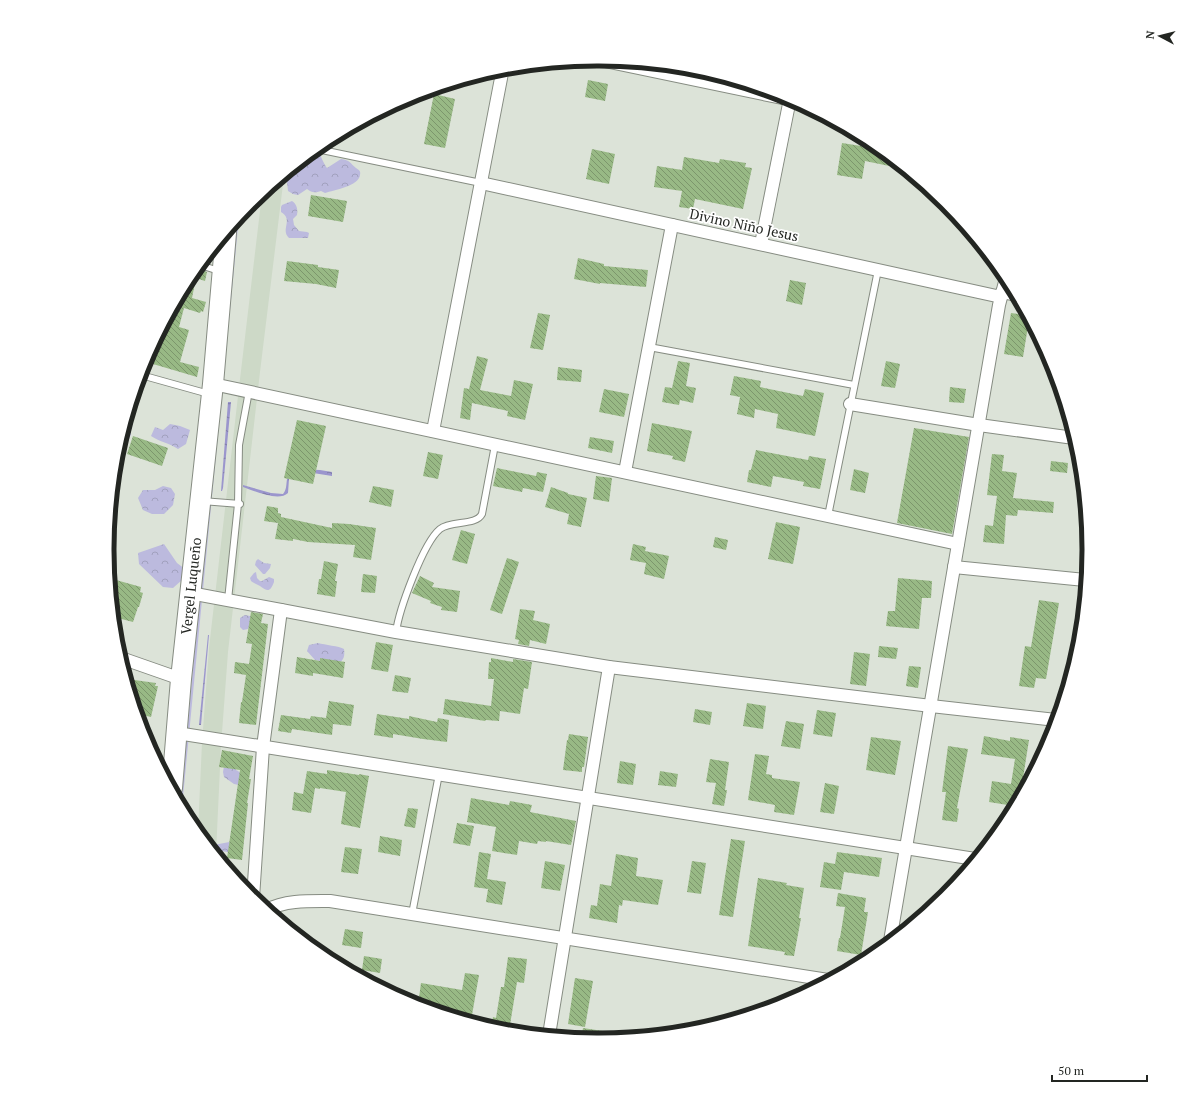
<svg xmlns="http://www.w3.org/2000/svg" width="1196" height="1099" font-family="'PT Serif',serif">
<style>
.built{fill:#cdd9c7}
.forest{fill:url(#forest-crowns)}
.green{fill:#bcbade}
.water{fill:url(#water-ripples)}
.building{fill:url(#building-back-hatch)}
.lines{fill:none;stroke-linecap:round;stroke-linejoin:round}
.service-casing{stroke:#868c82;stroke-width:8}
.minor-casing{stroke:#868c82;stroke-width:14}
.primary-casing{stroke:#868c82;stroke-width:22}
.service{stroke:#fff;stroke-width:6}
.minor{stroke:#fff;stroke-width:12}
.primary{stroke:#fff;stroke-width:20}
.labels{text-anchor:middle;stroke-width:3.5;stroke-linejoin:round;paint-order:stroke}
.street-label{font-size:14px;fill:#232622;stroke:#fff}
.rim{fill:none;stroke:#232622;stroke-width:5}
</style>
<defs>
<pattern id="forest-crowns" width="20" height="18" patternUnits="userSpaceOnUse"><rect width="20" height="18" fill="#bcbade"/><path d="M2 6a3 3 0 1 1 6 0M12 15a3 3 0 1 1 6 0" fill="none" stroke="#a1a0be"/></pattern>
<pattern id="water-ripples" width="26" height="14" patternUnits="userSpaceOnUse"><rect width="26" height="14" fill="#9b96cd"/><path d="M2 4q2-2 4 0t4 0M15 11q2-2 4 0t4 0" fill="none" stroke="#7e7aa6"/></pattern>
<pattern id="building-back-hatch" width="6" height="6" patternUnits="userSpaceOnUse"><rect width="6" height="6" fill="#98b985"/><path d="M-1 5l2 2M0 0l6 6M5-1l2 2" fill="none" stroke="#7c966c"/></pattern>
</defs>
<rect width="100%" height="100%" fill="#dce3d8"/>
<path class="built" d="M284,176L260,372L228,652L221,746L216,853L198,831L202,743L209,648L238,396L262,194Z"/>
<g class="forest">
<path d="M318,148C320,154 323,163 327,168L341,159C350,160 350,163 356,168C359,170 361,171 360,175C359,186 334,190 325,193L321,191C315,193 312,193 307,189L298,195L293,194L288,191L287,182L288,176L293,168Z"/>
<path d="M292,201C297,204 298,210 297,215L293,219L294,225L299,231L307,232L309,233L308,238H289C280,229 294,220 281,212V207L282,205Z"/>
<path d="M127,420L131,434L125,450L118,449Z"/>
<path d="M170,424L180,426L190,430L186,444L178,449C169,443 160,442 151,436L155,427L163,430Z"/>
<path d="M163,486L171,488L175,494L173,505L164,514H152L143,510L138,498L143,490H155Z"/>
<path d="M164,544L177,563L185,569L182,580L173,588L163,587L139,564L138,553Z"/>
<path d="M258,559L264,563L271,564L270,568L265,574H263L255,565L256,561Z"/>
<path d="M256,572L257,578L260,581H262L269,577L274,579V582C270,592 268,592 260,586C257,584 253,583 251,581L250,578L254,573Z"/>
<path d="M245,615L250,616L252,618L248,629L243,630L240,627V618Z"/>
<path d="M318,643C325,645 339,646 344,649C345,656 344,660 338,664L315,660L307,651L309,645Z"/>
<path d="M224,766L235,767L236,770L243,774L239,785L234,784L224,777L223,772Z"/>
<path d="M232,841L228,852L213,850L211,848C218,842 225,844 232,841Z"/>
</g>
<path class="green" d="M239,217L182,807L180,803L236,221Z"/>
<g class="water">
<path d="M228,402H231L223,488L222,491H221Z"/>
<path d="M295,469L320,470L332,472V476L313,473L295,472L289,479L288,493C279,502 254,491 243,487V485L271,493L283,494C290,486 282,476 295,469Z"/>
<path d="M208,635H209L201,725H199Z"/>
</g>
<g class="building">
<path d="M588,80L608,84L605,101L585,97Z"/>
<path d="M434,94L455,99L445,148L424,144Z"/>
<path d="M842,143L880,149L904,169L865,161L862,179L837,175Z"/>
<path d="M592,149L615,154L609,184L586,179Z"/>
<path d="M684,157L719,163L720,159L746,163L745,167L752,168L743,209L695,199L693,209L679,207L682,191L654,187L657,166L682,170Z"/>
<path d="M311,195L347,201L343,222L308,216Z"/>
<path d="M578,258L604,264V266L648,270L646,287L600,283V284L574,279Z"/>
<path d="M287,261L318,265V267L339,270L336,288L316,284L284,281Z"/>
<path d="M197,268L207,272L205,281L196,278L192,298L206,302L203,312L201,311L200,313L184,308L179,327L189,330L180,362L199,367L197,377L153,364L158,347L153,346L190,277Z"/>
<path d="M790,280L806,283L802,305L786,301Z"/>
<path d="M538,313L550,315L543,350L530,348Z"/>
<path d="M1011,313L1026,315L1029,320L1023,357L1004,354Z"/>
<path d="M477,356L488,359L480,390L511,396L514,380L533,384L525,420L507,416L508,411L472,403L470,420L460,418L464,388L469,389Z"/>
<path d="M678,361L690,363L686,386L696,388L693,403L680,400L679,405L662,402L665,387L672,388Z"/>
<path d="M886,361L900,364L895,388L881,386Z"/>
<path d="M558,367L582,370L581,382L557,380Z"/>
<path d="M734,376L761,381L760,387L803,396L805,389L824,393L815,436L776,428L778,414L755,409L754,418L737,414L740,397L730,395Z"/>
<path d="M950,387L966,389L964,403L949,402Z"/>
<path d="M604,389L629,394L624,417L599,412Z"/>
<path d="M297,420L326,426L313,484L284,478Z"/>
<path d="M652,423L692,431L685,462L672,459L673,456L647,451Z"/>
<path d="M914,428L969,437L952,534L897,523Z"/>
<path d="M133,436L168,448L162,466L127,454Z"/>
<path d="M590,437L614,441L612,453L588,448Z"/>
<path d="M756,450L808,460L809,456L826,459L820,489L803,486L804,482L773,476L771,487L747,482L749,470H751Z"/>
<path d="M428,452L443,455L438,479L423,476Z"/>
<path d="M992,454L1004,455L1002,471L1017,473L1013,498L1054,502L1053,513L1018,510L1017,516L1006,515L1004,544L983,542L985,525L993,526L997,496L987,495Z"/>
<path d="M1051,461L1068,463L1067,473L1050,471Z"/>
<path d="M497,468L536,476L537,472L547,474L543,492L523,488L522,492L493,486Z"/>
<path d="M854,469L869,473L865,493L850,490Z"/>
<path d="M596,476L612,478L609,502L593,499Z"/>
<path d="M373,486L394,490L391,507L369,502Z"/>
<path d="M551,487L568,493V494L587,498L581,527L567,524L569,514L545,507Z"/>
<path d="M267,506L278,508V513L281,514V517L332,528V523L349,524L376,528L371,560L353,557L355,545L308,542L293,539V541L275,539L278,523L264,521Z"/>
<path d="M776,522L800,527L793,564L768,559Z"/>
<path d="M461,530L475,534L467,564L452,560Z"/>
<path d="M715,537L728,540L726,550L713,547Z"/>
<path d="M633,544L646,547L645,551L669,556L664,579L644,574L646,563L630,560Z"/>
<path d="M507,558L519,562L502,614L490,610Z"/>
<path d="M324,561L338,564L335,581H337L335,597L317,594L319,579H321Z"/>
<path d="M363,574L377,576L375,593L361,592Z"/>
<path d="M420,576L434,583L432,587L460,591L457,612L441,610L442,607L430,603L431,601L412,593Z"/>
<path d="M898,578L932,581L931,598H922L919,629L886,626L888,611H895Z"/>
<path d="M116,580L141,587L140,592L143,593L139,607H138L133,622L114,617L112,594Z"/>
<path d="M1039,600L1059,603L1046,679L1036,678L1034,688L1019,686L1025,646L1031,647Z"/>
<path d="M520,609L535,611L533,620L550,624L546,644L530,640L529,646L518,644L519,640L515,639Z"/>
<path d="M251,612L263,614L261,623L268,624L256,725L239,723L241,702H242L246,675L234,673L235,662L249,664L252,644L246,643Z"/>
<path d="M376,642L393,645L388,672L371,669Z"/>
<path d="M879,646L898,648L896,659L878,657Z"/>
<path d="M854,652L870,654L866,686L850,684Z"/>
<path d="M297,657L320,661V658L345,662L343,678L313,673V676L295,673Z"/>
<path d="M491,658L513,662V659L532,662L528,689L524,688L520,714L500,711L499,721L486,720L485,721L443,714L445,699L491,706L494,679H488L489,662H491Z"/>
<path d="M909,666L921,667L918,688L906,686Z"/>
<path d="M395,675L411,678L408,693L392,691Z"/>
<path d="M127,679L156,683L155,686H158L151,717L138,714Z"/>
<path d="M329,701L354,705L351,726L333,724L332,735L292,729L291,733L278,731L281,715L310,719L311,716L326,718Z"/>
<path d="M747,703L766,706L763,729L743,726Z"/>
<path d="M695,709L712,712L710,725L693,722Z"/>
<path d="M817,710L836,713L832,737L813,734Z"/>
<path d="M377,714L409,719V716L437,722L438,718L449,720L447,742L423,739L393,734V738L374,735Z"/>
<path d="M786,721L804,724L800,749L781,746Z"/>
<path d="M569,734L588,737L584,767H582V772L563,770L567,740H568Z"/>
<path d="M984,736L1010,741V737L1029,740L1023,778L1029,779L1014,806L989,802L992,781L1011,784L1015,759L981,754Z"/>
<path d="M871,737L901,741L895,775L866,770Z"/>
<path d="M948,746L968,749L957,808L959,809L957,822L942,820L946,792H942Z"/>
<path d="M222,750L253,756L249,779H251L247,803H248L242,860L227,858L240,770L219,767Z"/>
<path d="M755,754L769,756L766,774L772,775V778L800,782L794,815L774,812L775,805L748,800Z"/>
<path d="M710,759L729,762L725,790H727L724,806L712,804L716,783L706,782Z"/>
<path d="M620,761L636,764L633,785L617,783Z"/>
<path d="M327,770L359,775V774L369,776L360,828L341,824L346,792L320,788V789L315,788L311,813L292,810L294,792L303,794L307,771L327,774Z"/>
<path d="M660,771L678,774L676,787L658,785Z"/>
<path d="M825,783L839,786L834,814L820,812Z"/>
<path d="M471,798L509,805L510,801L532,805L530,812L576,821L571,845L546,841V842L538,841L537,844L519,841L517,855L492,851L496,827L467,822Z"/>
<path d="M408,808L418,809L415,828L404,826Z"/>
<path d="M457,823L474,826L470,846L453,843Z"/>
<path d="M380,836L402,840L400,856L378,852Z"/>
<path d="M731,839L745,841L733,917L719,915Z"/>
<path d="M345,847L362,849L358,874L341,872Z"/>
<path d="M479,852L491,854L487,879L506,882L502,905L486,902L488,889L474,887Z"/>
<path d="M837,852L882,858L879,877L844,872L841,890L820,887L824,862L835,864Z"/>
<path d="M616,854L638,858L636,876L663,880L658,905L623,900L622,906L619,905L617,923L589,918L591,905L597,906L600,884L611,886Z"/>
<path d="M545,861L565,865L560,891L541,888Z"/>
<path d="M692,861L706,863L701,894L687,892Z"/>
<path d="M758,878L787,883L786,885L804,888L799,918H801L794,956L784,955L785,952L748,946Z"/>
<path d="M838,893L866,898L864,912H868L861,955L837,951L839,938H840L845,907L836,906Z"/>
<path d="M345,929L363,932L361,948L342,945Z"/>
<path d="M364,956L382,959L380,973L362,970Z"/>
<path d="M508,957L527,959L524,983L517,982L509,1031L491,1027L493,1017L496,1018L501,987H504Z"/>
<path d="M465,973L479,975L472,1015L437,1009V1011L418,1005L421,983L462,990Z"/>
<path d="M575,978L593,981L585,1027L568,1024Z"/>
<path d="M583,1028L623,1034V1038L598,1040L581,1038Z"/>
</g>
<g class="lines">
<defs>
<g id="service">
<path d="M317,149L481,183"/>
<path d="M200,265L219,271"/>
<path d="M649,347L854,385"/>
<path d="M141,375L209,394"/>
<path d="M202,501L240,504"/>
<path d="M828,516L878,270"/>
<path d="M228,600L238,504L239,445L249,391"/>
<path d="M396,632C399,610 423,543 440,529C451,520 476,526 482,514L495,445"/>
<path d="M412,914L439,774"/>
</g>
<g id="minor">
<path d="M595,59L792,100"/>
<path d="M481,183L1001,297"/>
<path d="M761,244L790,99"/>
<path d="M1002,292L1016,295"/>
<path d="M213,384L958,544"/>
<path d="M850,404L979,425L1074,438"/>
<path d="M433,431L503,68"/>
<path d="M625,472L672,225"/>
<path d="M954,567L1085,580"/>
<path d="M190,593L281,610L263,747L253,898"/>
<path d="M281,610L396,632L609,667L931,706L1056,720"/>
<path d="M121,658L181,679"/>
<path d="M177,733L975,859"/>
<path d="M267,910C285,900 310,901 330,901L828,980"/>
<path d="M890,941L999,305L1006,278"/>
<path d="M549,1035L609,667"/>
</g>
<g id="primary">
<path id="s1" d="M172,788L181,679L213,384L226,233"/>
</g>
</defs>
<use href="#service" class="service-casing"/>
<use href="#minor" class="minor-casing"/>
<use href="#primary" class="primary-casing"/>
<use href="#service" class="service"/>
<use href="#minor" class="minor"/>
<use href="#primary" class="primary"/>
</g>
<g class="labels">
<g class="street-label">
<text transform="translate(744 225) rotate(12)" y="5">Divino Niño Jesus</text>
<text dy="5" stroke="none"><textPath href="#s1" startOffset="203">Vergel Luqueño</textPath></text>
</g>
</g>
<path d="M0 0H1196V1099H0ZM597 66H599A483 483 0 0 1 1082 549V550A483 483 0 0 1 599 1033H597A483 483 0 0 1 114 550V549A483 483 0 0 1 597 66Z" fill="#fff" fill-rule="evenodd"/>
<path class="rim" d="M597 66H599A483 483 0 0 1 1082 549V550A483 483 0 0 1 599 1033H597A483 483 0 0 1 114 550V549A483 483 0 0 1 597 66Z"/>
<g transform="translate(1160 36) rotate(277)" stroke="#ffffff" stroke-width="3" paint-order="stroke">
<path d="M0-3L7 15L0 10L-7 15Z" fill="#232622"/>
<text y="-6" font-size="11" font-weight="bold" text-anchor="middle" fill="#232622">N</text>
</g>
<path d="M1052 1075v6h95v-6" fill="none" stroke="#232622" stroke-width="2"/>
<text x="1058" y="1075" font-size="12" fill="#232622" stroke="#ffffff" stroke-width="3" paint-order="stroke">50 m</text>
</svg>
